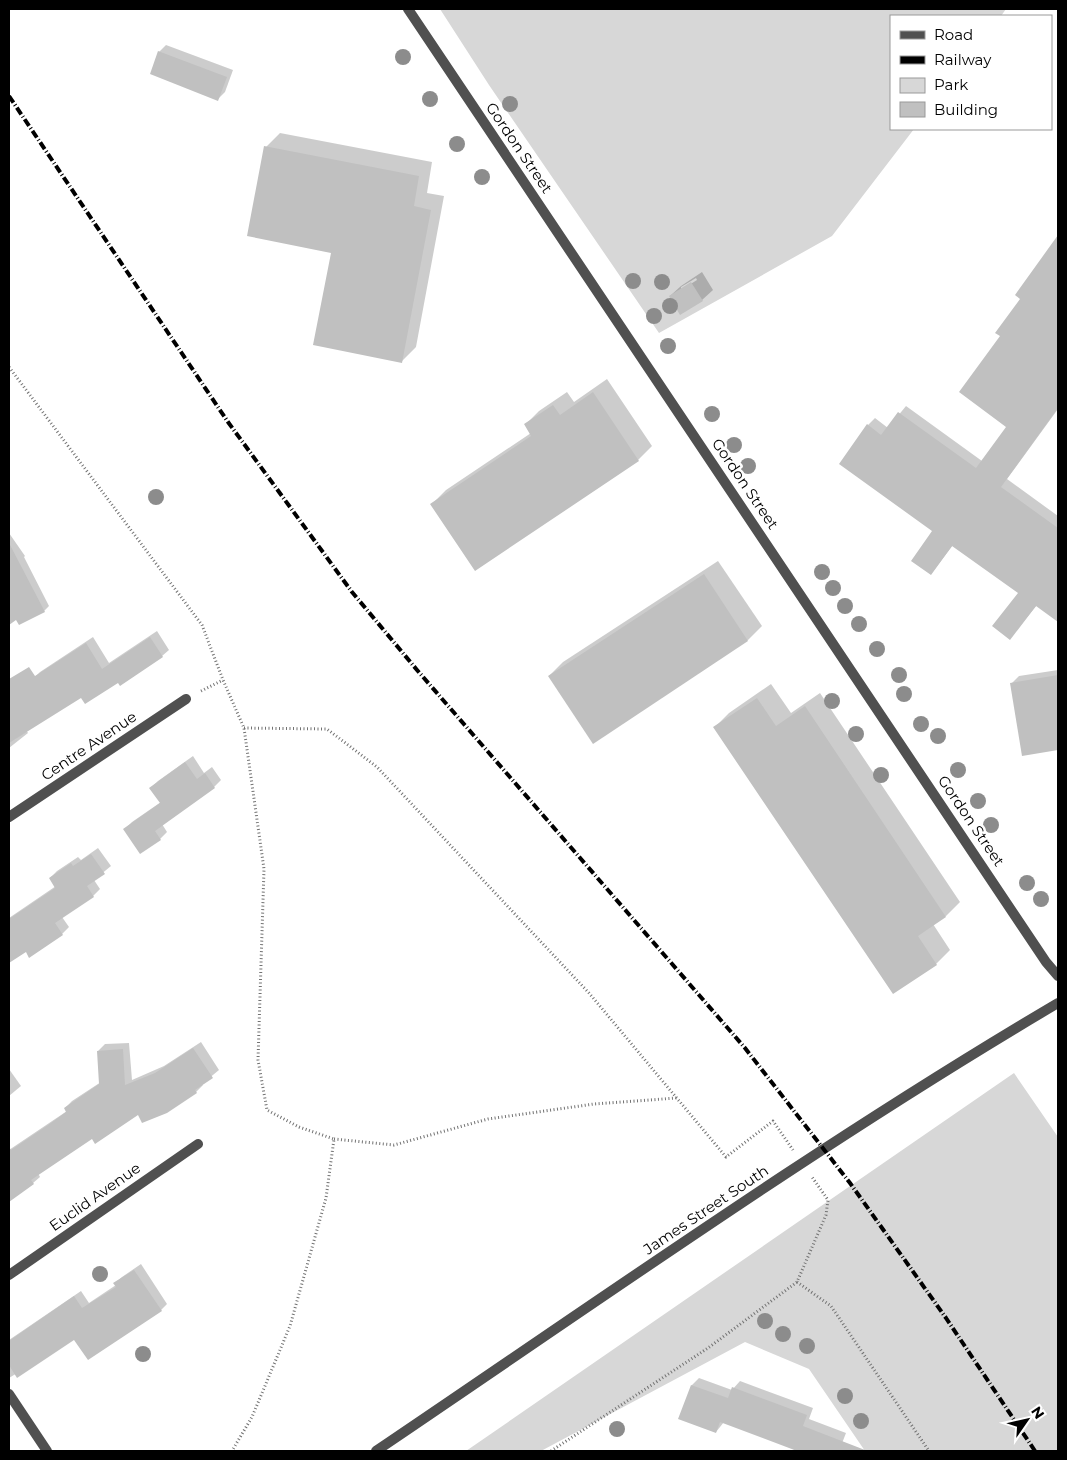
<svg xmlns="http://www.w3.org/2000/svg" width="1067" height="1460" font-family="Montserrat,sans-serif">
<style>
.green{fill:#d7d7d7}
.shadow{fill:#0003;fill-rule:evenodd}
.building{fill:#c0c0c0}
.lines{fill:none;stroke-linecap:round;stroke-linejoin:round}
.path{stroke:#727272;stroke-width:3;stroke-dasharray:1 2.5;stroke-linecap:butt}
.service{stroke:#505050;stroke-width:10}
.minor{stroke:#505050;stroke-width:10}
.tertiary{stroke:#505050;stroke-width:10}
.rail{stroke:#000;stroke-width:4;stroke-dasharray:8 2.5 1 2.5;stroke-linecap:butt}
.tree{fill:#8c8c8c}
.labels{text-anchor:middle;stroke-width:5;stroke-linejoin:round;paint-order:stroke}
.street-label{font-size:15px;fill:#000;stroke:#fff}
</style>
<rect width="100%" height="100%" fill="#fff"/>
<g class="green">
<path d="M440,9H1006L1001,16H891V129H914L832,236L659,333L489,85Z"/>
<path d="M1014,1073L1058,1137V1451H865L809,1369L745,1342L541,1451H466Z"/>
</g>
<g class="shadow">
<path d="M166,45L233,70L225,92L218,99L159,52Z"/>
<path d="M280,133L432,162L427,193L444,196L416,347L402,361L266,147Z"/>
<path d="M1058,237V409L1007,479L1058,516V621L1037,605L1010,638L1020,593L953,545L931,574L933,530L868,425L875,418L888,428L906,406L982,461L1008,427L1001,336L1022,298L1017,294Z"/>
<path d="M702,272L713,290L702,300L670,296L681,286ZM696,278L697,280L681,290V287Z"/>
<path d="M607,379L652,446L638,460L476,569L432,504L446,490L531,433L525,425L539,411L567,392L574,402Z"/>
<path d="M9,533L25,556L24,557L49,606L44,611L15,619L9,608V600L14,596L9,589Z"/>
<path d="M718,561L762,626L748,640L593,742L549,676L563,662Z"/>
<path d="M157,631L169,650L162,656L118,681L81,696L33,679L40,672L93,637L109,663Z"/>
<path d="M1058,670V749L1024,755L1012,683L1019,676Z"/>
<path d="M771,684L791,713L820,693L960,902L946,916L933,924L950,950L936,964L893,992L715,727L729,713Z"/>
<path d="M9,690L32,725L26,730L28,733L9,748Z"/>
<path d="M193,756L204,773L212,767L221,780L214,787L162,824L167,832L160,839L140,852L125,829L132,822L161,802L151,788L158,781Z"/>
<path d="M98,848L111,866L94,880L100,889L93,896L62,917L69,927L62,934L26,950L9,962V918L56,886L50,878L57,871L78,857L81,860Z"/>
<path d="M201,1042L219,1070L202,1084L203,1085L196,1092L139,1113L92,1137L38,1173L40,1177L33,1183L9,1200V1150L67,1111L65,1108L72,1101L101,1082L98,1051L105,1044L129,1043L132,1080L164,1066Z"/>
<path d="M9,1069L21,1086L9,1096Z"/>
<path d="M141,1264L167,1304L161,1310L75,1338L9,1378V1340L81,1291L89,1303L116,1285L115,1283L122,1277Z"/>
<path d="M699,1378L732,1390L740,1381L813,1408L809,1419L846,1433L839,1451H793L794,1449L724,1422L716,1432L680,1418L692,1385Z"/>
</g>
<g class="building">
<path d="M158,51L227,77L218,101L150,74Z"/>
<path d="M264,146L419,176L414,206L431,210L402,363L313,345L331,253L247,236Z"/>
<path d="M1058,235V408L1001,487L1058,528V622L1036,606L1010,640L992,626L1018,593L952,546L931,575L911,561L932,531L839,464L867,424L881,435L898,412L976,468L1006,427L959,392L1000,336L995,333L1020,299L1015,295Z"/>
<path d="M691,282L703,301L680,315L669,296Z"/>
<path d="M593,392L639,461L475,571L430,504L531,436L524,424L553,405L560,415Z"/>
<path d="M9,543L45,612L19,625L16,620L9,625Z"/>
<path d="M704,574L748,641L593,744L548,676Z"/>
<path d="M150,637L163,657L120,686L118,683L85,704L81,698L9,743V679L29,667L35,676L86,643L102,669Z"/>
<path d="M1058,675V750L1022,756L1010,683Z"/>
<path d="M757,698L776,726L805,706L946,917L918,936L937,965L893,994L713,727Z"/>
<path d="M185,762L197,779L205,773L215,788L155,831L161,840L140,854L123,829L160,803L149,788Z"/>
<path d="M91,854L105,874L87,886L94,897L55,923L63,935L29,958L26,952L9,963V919L55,888L49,878L71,863L73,866Z"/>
<path d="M193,1048L213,1078L195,1090L197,1093L167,1113L142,1123L138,1115L95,1144L92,1139L31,1180L34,1184L9,1202V1147L11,1150L51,1123L66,1112L64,1108L99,1084L97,1051L123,1049L125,1085L155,1073Z"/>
<path d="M134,1270L162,1311L88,1360L74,1340L17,1378L9,1365V1341L74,1296L82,1308L116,1287L113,1283Z"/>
<path d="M691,1385L728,1398L732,1387L807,1415L803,1426L865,1450V1451H797L720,1422L716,1433L678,1419Z"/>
</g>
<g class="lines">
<g class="path">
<path d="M9,367L202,625L223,680L244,728L264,869L258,1060L267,1110L299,1127L334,1139L326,1198L290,1326L252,1417L232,1451"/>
<path d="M201,691L223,680"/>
<path d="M244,728L327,729L377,767L589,993L726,1157L773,1121L793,1150"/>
<path d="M334,1139L394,1145L488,1119L594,1104L677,1098"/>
<path d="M797,1282L831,1306L929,1451"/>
<path d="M551,1451L708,1348L797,1282L826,1215L828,1200L812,1177"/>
</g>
<path class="service" d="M9,1394L47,1451"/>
<g class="minor">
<path d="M408,9L1046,962L1058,976"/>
<path d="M9,817L186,699"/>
<path d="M9,1275L198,1144"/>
</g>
<path class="tertiary" d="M376,1451C601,1299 824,1141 1058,1003"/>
<path class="rail" d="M9,96L228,422L352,592L417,670L745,1048L850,1183L946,1318L1035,1451"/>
</g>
<g class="tree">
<circle cx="403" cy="57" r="8"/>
<circle cx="430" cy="99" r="8"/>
<circle cx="510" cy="104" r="8"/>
<circle cx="457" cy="144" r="8"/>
<circle cx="482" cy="177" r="8"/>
<circle cx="633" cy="281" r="8"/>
<circle cx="662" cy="282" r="8"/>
<circle cx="670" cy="306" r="8"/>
<circle cx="654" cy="316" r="8"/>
<circle cx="668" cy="346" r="8"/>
<circle cx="712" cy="414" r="8"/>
<circle cx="734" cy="445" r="8"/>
<circle cx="748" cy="466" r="8"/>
<circle cx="156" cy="497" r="8"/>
<circle cx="822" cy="572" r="8"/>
<circle cx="833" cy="588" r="8"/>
<circle cx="845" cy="606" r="8"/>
<circle cx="859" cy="624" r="8"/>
<circle cx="877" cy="649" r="8"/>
<circle cx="899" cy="675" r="8"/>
<circle cx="904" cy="694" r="8"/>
<circle cx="832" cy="701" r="8"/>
<circle cx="921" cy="724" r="8"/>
<circle cx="856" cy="734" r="8"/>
<circle cx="938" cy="736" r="8"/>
<circle cx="958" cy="770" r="8"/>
<circle cx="881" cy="775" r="8"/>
<circle cx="978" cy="801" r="8"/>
<circle cx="991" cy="825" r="8"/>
<circle cx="1027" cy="883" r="8"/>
<circle cx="1041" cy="899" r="8"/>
<circle cx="100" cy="1274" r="8"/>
<circle cx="765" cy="1321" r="8"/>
<circle cx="783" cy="1334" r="8"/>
<circle cx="807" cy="1346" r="8"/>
<circle cx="143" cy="1354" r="8"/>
<circle cx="845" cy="1396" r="8"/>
<circle cx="861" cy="1421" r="8"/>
<circle cx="617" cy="1429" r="8"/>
</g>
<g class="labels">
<g class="street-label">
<text transform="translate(519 148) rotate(56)" y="5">Gordon Street</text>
<text transform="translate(745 484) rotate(56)" y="5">Gordon Street</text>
<text transform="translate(89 746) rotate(-34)" y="5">Centre Avenue</text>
<text transform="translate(971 821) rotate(56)" y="5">Gordon Street</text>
<text transform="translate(95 1197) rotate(-35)" y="5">Euclid Avenue</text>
<text transform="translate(706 1210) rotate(-34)" y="5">James Street South</text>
</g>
</g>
<rect width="1067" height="1460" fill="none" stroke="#000000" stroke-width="20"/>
<rect x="890" y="15" width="162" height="115" fill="#ffffff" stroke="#999999"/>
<rect x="900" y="31" width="25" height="8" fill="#505050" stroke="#999999"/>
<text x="934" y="40" font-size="15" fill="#000000">Road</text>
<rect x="900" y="56" width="25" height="8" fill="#000000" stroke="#999999"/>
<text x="934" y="65" font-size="15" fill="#000000">Railway</text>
<rect x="900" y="78" width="25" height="15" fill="#d7d7d7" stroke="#999999"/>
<text x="934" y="90" font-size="15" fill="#000000">Park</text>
<rect x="900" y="102" width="25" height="15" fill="#c0c0c0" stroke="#999999"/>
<text x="934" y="115" font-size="15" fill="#000000">Building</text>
<g transform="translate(1027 1420) rotate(56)" stroke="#ffffff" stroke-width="4" paint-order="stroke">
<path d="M0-4L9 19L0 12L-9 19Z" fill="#000000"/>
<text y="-8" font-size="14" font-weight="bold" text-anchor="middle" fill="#000000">N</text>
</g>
</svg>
